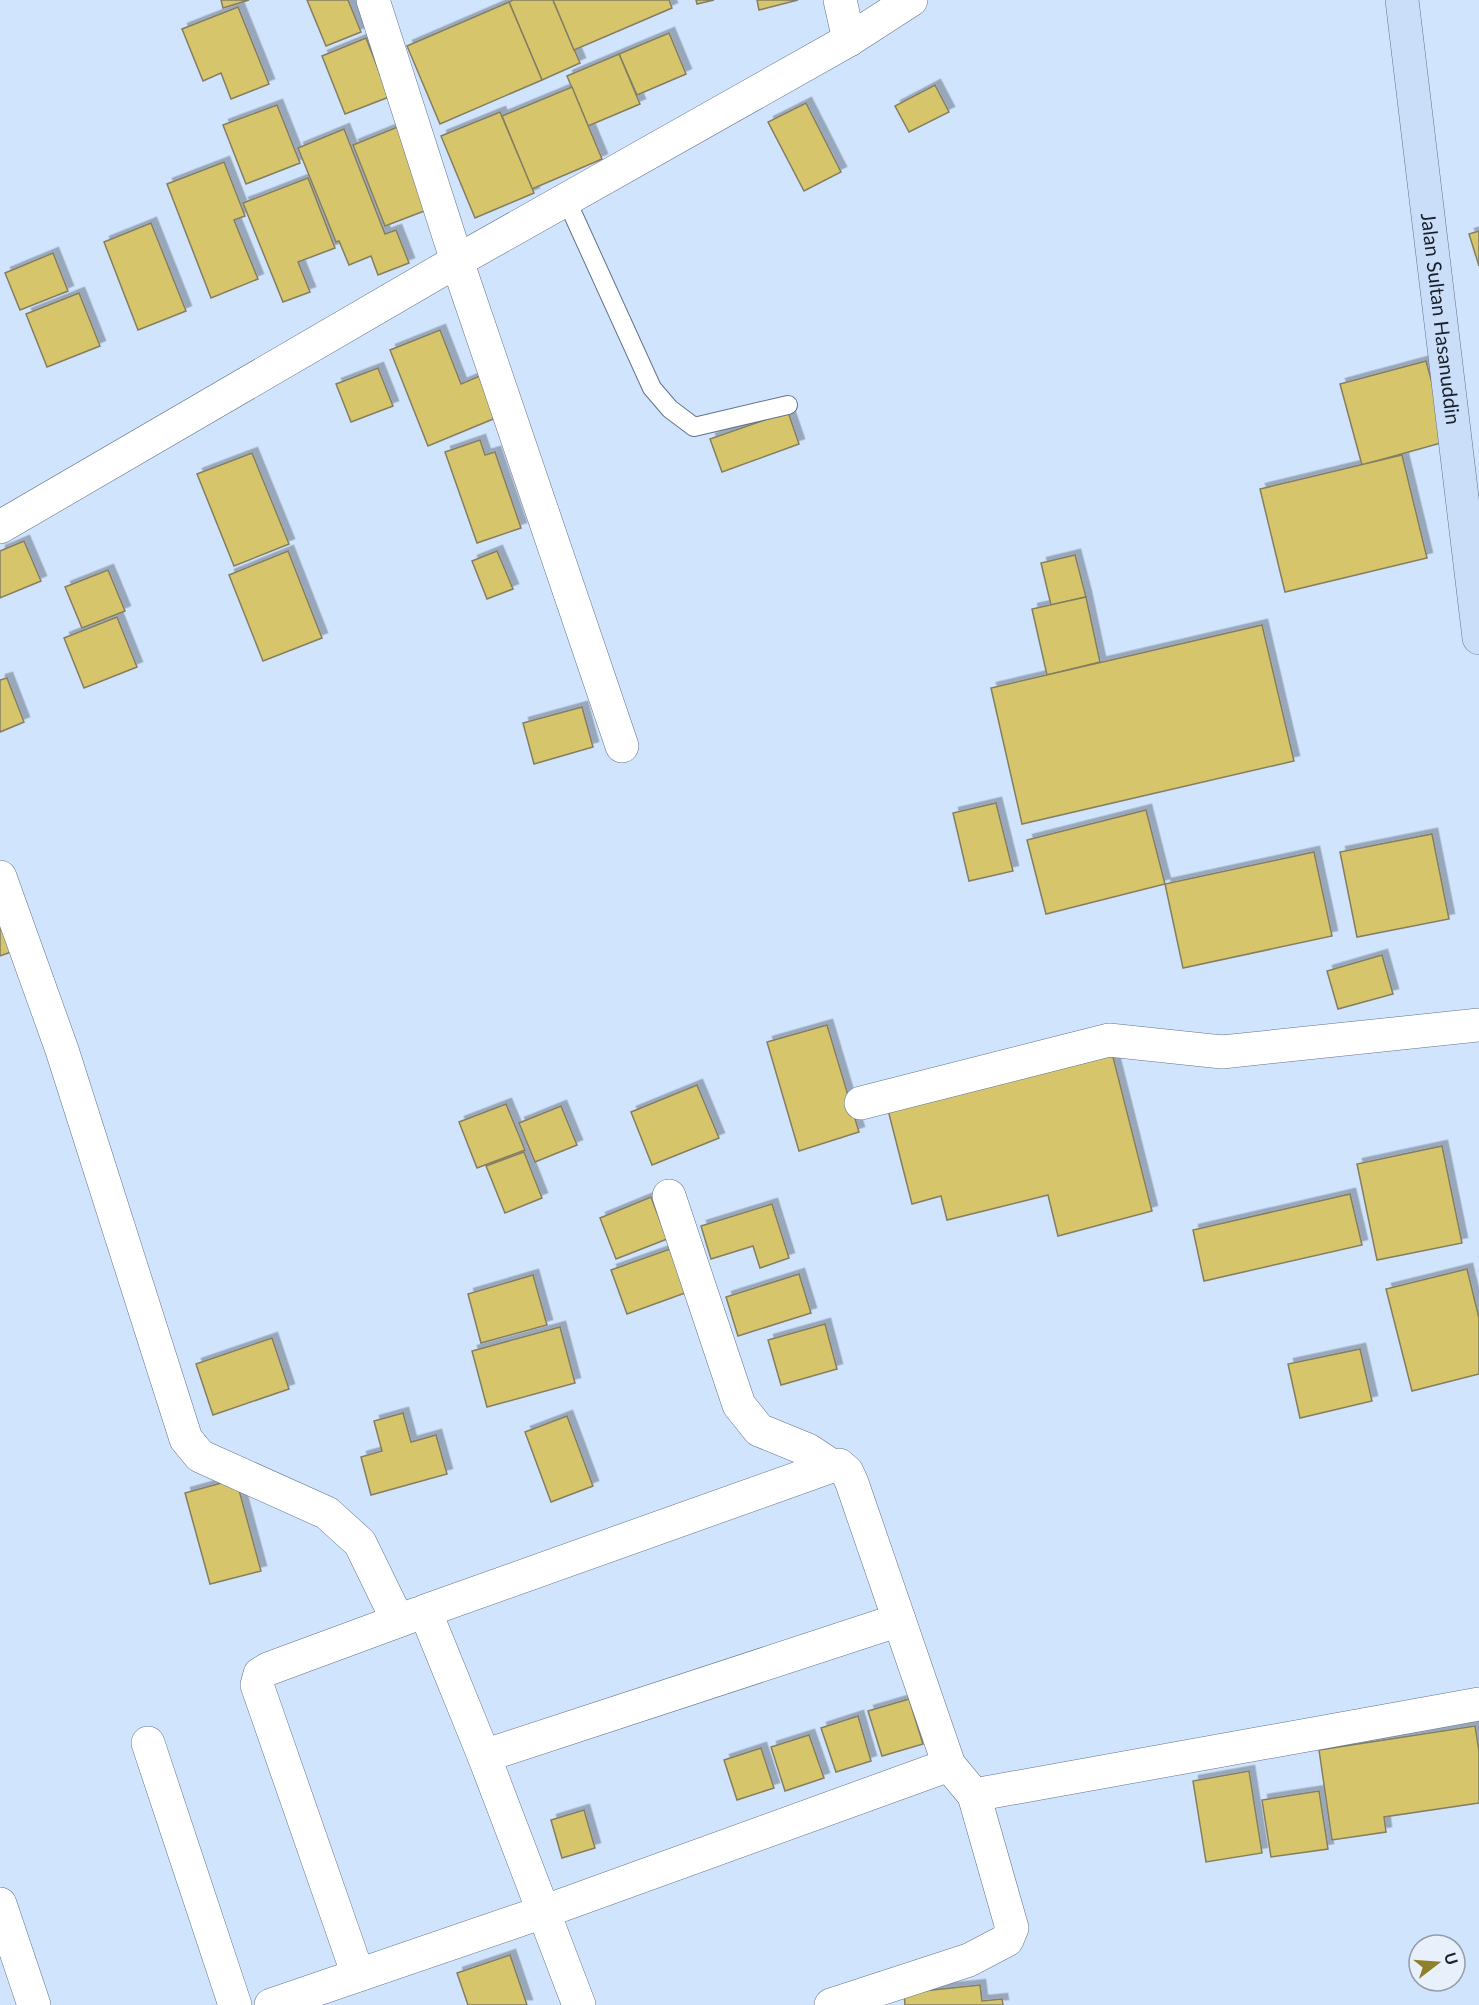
<svg xmlns="http://www.w3.org/2000/svg" width="1479" height="2005" font-family="Lato,sans-serif">
<style>
.building{fill:#d6c56b;stroke:#847e62;stroke-width:1.5;filter:url(#shadow)}
.lines{fill:none;stroke-linecap:round;stroke-linejoin:round}
.lane-casing{stroke:#62738a;stroke-width:20}
.street-casing{stroke:#62738a;stroke-width:34}
.secondary-casing{stroke:#62738a;stroke-width:34}
.lane{stroke:#fff;stroke-width:18}
.street{stroke:#fff;stroke-width:33}
.secondary{stroke:#cadefa;stroke-width:33}
.labels{text-anchor:middle;stroke-width:4.5;stroke-linejoin:round;paint-order:stroke}
.street-label{font-size:20px;fill:#192029;stroke:#e8f0fb}
</style>
<defs>
<filter id="shadow"><feDropShadow dx="5.5" dy="-5.5" stdDeviation="0" flood-color="#0004"/></filter>
</defs>
<rect width="100%" height="100%" fill="#d1e4fe"/>
<g class="building">
<path d="M221,0H249L223,8Z"/>
<path d="M307,0H348L361,32L326,46Z"/>
<path d="M513,0H553L580,63L542,80L509,2Z"/>
<path d="M553,0H669L672,8L574,50Z"/>
<path d="M696,0H714L697,4Z"/>
<path d="M757,0H798L759,10Z"/>
<path d="M509,2L542,80L440,124L407,46Z"/>
<path d="M238,7L269,84L231,99L221,73L203,81L182,29Z"/>
<path d="M669,33L686,74L637,95L619,54Z"/>
<path d="M366,38L389,97L345,114L322,56Z"/>
<path d="M619,54L640,104L588,126L567,76Z"/>
<path d="M935,85L949,112L909,132L895,106Z"/>
<path d="M572,87L602,159L532,189L502,116Z"/>
<path d="M806,103L841,172L804,191L768,122Z"/>
<path d="M277,105L300,163L246,184L223,125Z"/>
<path d="M500,112L534,193L475,218L441,136Z"/>
<path d="M400,126L432,208L385,226L353,145Z"/>
<path d="M344,129L385,234L396,230L409,263L378,275L371,256L349,265L339,241L336,242L298,148Z"/>
<path d="M224,162L245,216L234,220L258,279L211,298L167,184Z"/>
<path d="M308,178L335,248L298,262L310,292L283,302L243,203Z"/>
<path d="M151,223L186,311L138,330L104,242Z"/>
<path d="M1479,231V266L1469,234Z"/>
<path d="M53,253L68,291L20,310L5,273Z"/>
<path d="M79,293L100,346L47,367L26,314Z"/>
<path d="M440,330L461,384L482,375L498,417L428,446L390,350Z"/>
<path d="M1426,361L1448,441L1362,465L1340,384Z"/>
<path d="M378,368L393,406L351,422L336,384Z"/>
<path d="M788,412L799,444L722,472L710,439Z"/>
<path d="M480,440L485,455L495,452L521,528L477,543L445,452Z"/>
<path d="M252,453L289,544L234,566L197,474Z"/>
<path d="M1402,455L1427,558L1285,592L1260,489Z"/>
<path d="M24,541L41,581L0,598V551Z"/>
<path d="M288,551L322,638L263,661L229,575Z"/>
<path d="M497,551L513,589L487,599L472,561Z"/>
<path d="M1075,555L1086,597L1051,605L1041,563Z"/>
<path d="M108,570L125,611L82,628L65,587Z"/>
<path d="M1086,597L1100,662L1047,675L1032,609Z"/>
<path d="M117,617L137,667L84,688L64,638Z"/>
<path d="M1262,625L1294,761L1022,824L991,688Z"/>
<path d="M7,678L24,722L0,732V680Z"/>
<path d="M582,707L593,747L534,764L523,723Z"/>
<path d="M996,803L1013,871L969,881L953,813Z"/>
<path d="M1146,810L1165,884L1046,914L1027,840Z"/>
<path d="M1432,834L1449,919L1357,937L1340,852Z"/>
<path d="M1314,852L1332,936L1183,968L1165,884Z"/>
<path d="M0,910L22,948L0,956Z"/>
<path d="M1382,955L1393,994L1338,1009L1327,971Z"/>
<path d="M827,1025L859,1132L799,1151L767,1042Z"/>
<path d="M1111,1049L1152,1211L1058,1236L1048,1195L947,1220L941,1196L912,1204L887,1106Z"/>
<path d="M697,1085L719,1138L652,1165L631,1112Z"/>
<path d="M506,1104L525,1150L477,1168L459,1122Z"/>
<path d="M561,1106L577,1145L535,1162L519,1123Z"/>
<path d="M1442,1146L1462,1243L1377,1260L1357,1164Z"/>
<path d="M524,1152L542,1198L505,1213L486,1166Z"/>
<path d="M1350,1194L1362,1245L1204,1281L1193,1230Z"/>
<path d="M651,1197L667,1239L616,1259L600,1218Z"/>
<path d="M772,1204L789,1258L760,1268L753,1246L711,1259L701,1226Z"/>
<path d="M670,1249L685,1293L627,1314L611,1270Z"/>
<path d="M1467,1269L1479,1318V1374L1412,1391L1386,1289Z"/>
<path d="M799,1274L811,1313L738,1336L726,1297Z"/>
<path d="M533,1275L547,1325L481,1343L468,1294Z"/>
<path d="M825,1324L837,1369L781,1385L768,1340Z"/>
<path d="M560,1327L575,1383L487,1407L472,1351Z"/>
<path d="M272,1338L289,1389L213,1415L196,1364Z"/>
<path d="M1360,1349L1372,1401L1300,1418L1288,1364Z"/>
<path d="M403,1413L411,1442L436,1435L447,1474L371,1495L361,1457L382,1451L374,1421Z"/>
<path d="M567,1416L593,1486L551,1502L525,1432Z"/>
<path d="M236,1479L261,1571L210,1584L185,1493Z"/>
<path d="M909,1699L923,1744L882,1756L868,1711Z"/>
<path d="M858,1716L871,1761L836,1772L821,1728Z"/>
<path d="M1475,1726L1479,1751V1803L1384,1817L1386,1832L1332,1840L1319,1750Z"/>
<path d="M809,1735L824,1778L785,1791L771,1747Z"/>
<path d="M761,1748L774,1788L737,1800L724,1760Z"/>
<path d="M1249,1771L1262,1853L1206,1862L1193,1781Z"/>
<path d="M1319,1791L1328,1849L1271,1857L1262,1800Z"/>
<path d="M584,1810L595,1848L562,1858L551,1820Z"/>
<path d="M510,1955L527,2005H468L457,1973Z"/>
<path d="M980,1985L982,2001L1002,1999L1003,2005H905L904,1993Z"/>
</g>
<g class="lines">
<defs>
<path id="lane" d="M566,199L652,388L670,409L694,427L788,405"/>
<g id="street">
<path d="M373,0L457,261L622,746"/>
<path d="M840,0L849,40"/>
<path d="M0,527L457,261L849,40L911,0"/>
<path d="M0,877L62,1050L186,1439L200,1456L327,1513L360,1543L398,1621"/>
<path d="M861,1103L1109,1040L1222,1052L1479,1025"/>
<path d="M669,1196L739,1405L759,1430L808,1450L832,1466"/>
<path d="M148,1743L235,2005"/>
<path d="M484,1756L899,1620"/>
<path d="M0,1904L34,2005"/>
<path d="M358,1975L257,1685L260,1674L268,1669L417,1614"/>
<path d="M271,2005L543,1912L949,1765"/>
<path d="M579,2005L484,1756L425,1611L832,1466L839,1465L847,1472L852,1483L949,1765L974,1795"/>
<path d="M831,2005L969,1960L1007,1940L1012,1928L974,1795L1479,1704"/>
</g>
<g id="secondary">
<path id="s1" d="M1402,0L1479,638"/>
</g>
</defs>
<use href="#lane" class="lane-casing"/>
<use href="#street" class="street-casing"/>
<use href="#secondary" class="secondary-casing"/>
<use href="#lane" class="lane"/>
<use href="#street" class="street"/>
<use href="#secondary" class="secondary"/>
</g>
<g class="labels">
<g class="street-label">
<text dy="7" stroke="none"><textPath href="#s1" startOffset="321">Jalan Sultan Hasanuddin</textPath></text>
</g>
</g>
<g transform="translate(1437 1963) rotate(73)"><circle r="28" fill="#e8f0fb" stroke="#959da7" stroke-width="1.5"/>
<path d="M0-4.5L10 22L0 15L-10 22Z" fill="#908027"/>
<text y="-9" font-size="16" font-weight="bold" text-anchor="middle" fill="#192029">U</text>
</g>
</svg>
